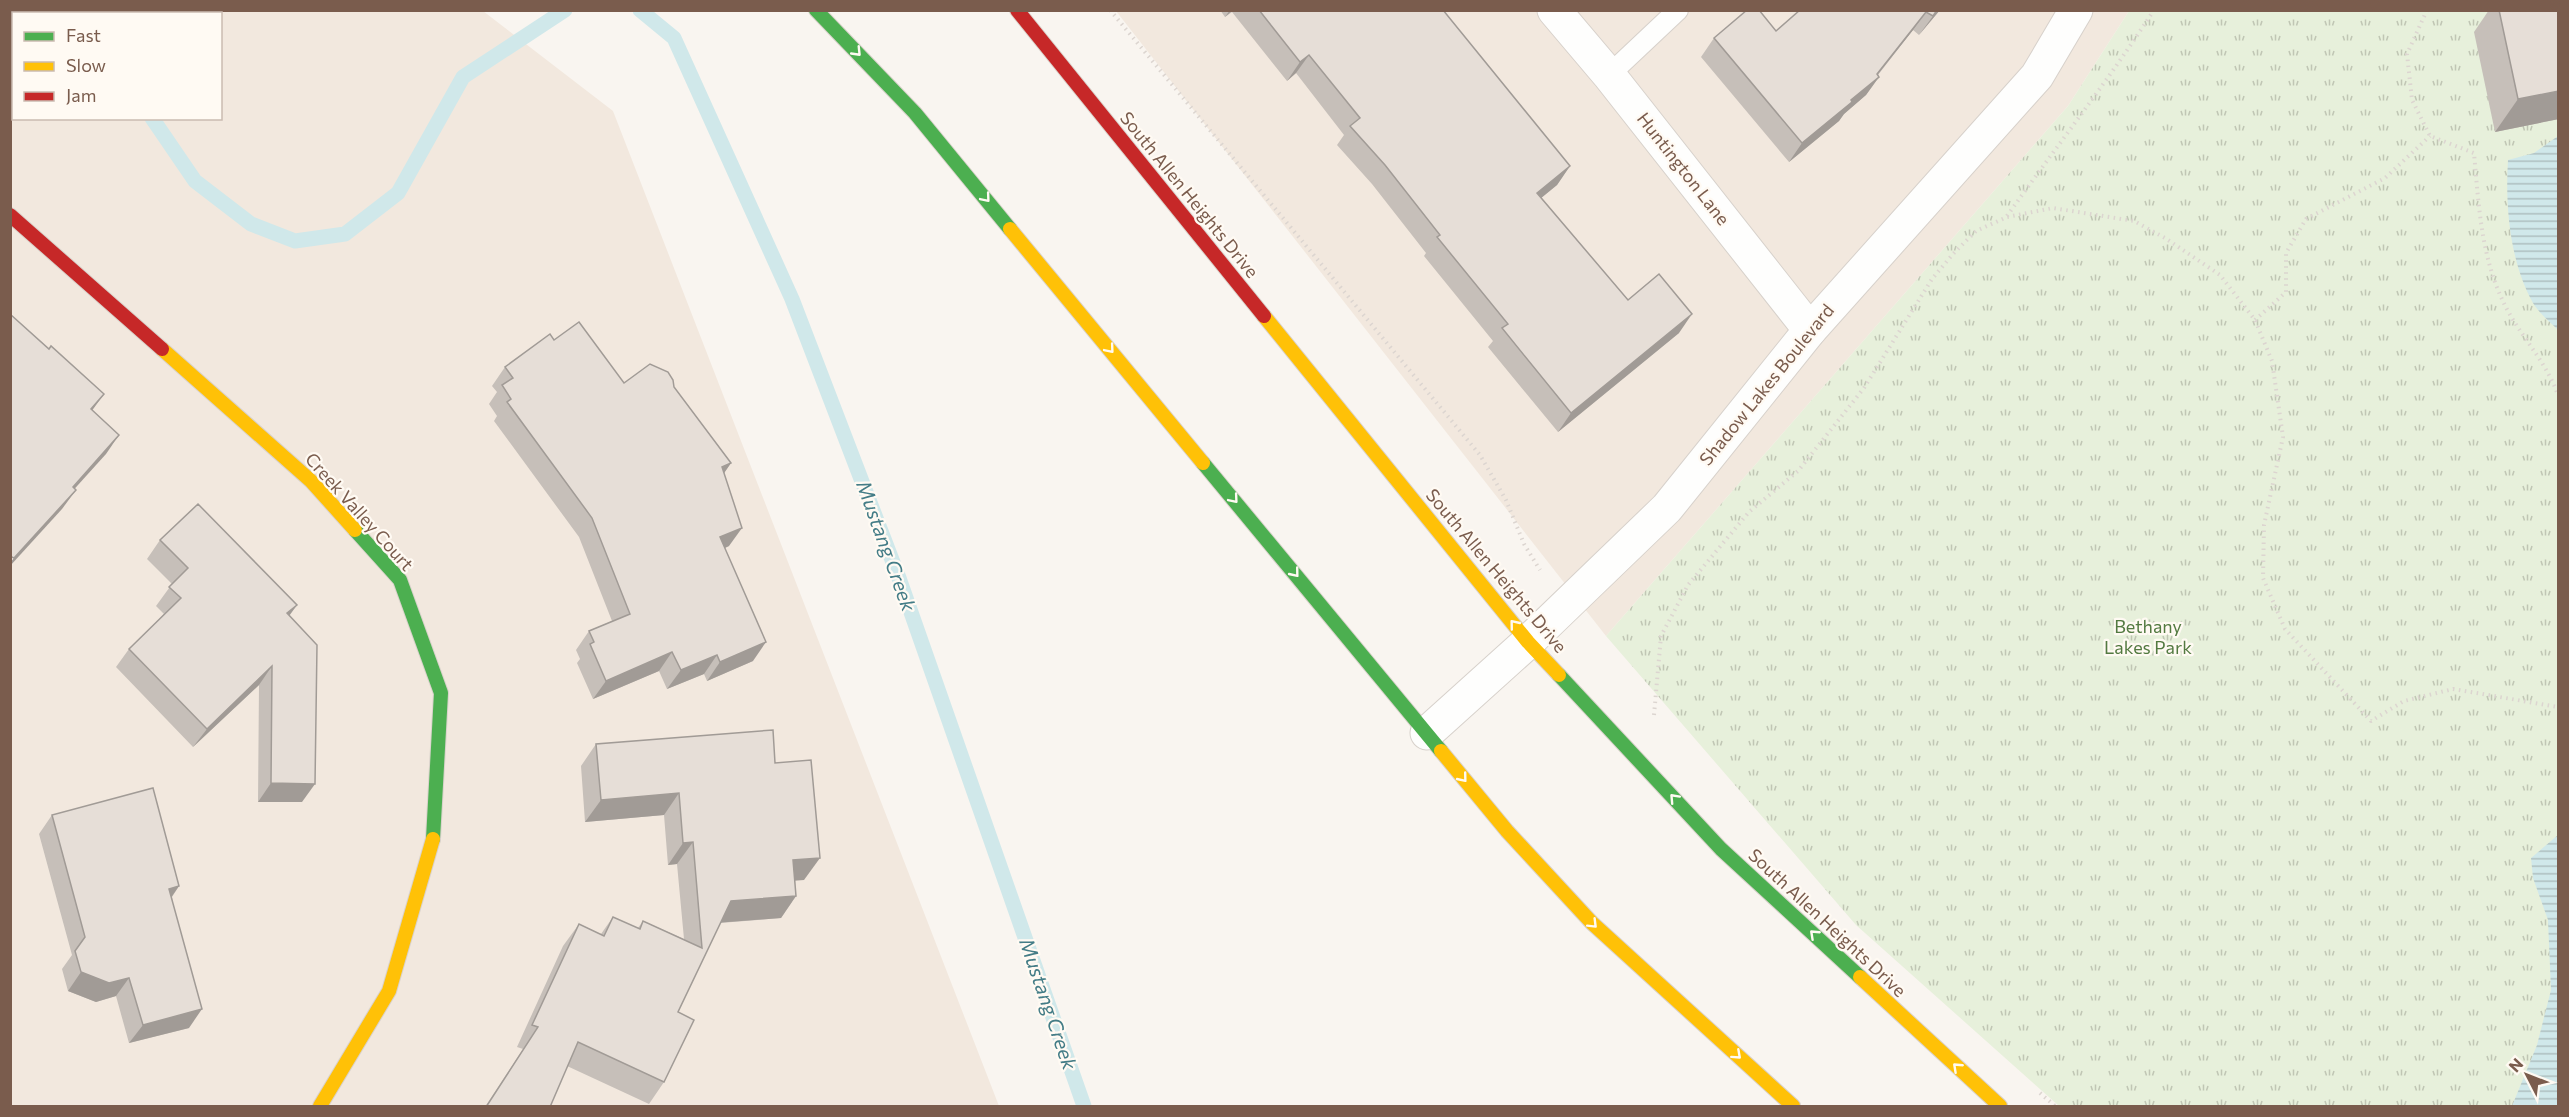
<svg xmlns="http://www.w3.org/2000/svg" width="2569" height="1117" font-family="Commissioner,sans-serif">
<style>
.residential{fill:#f2e8de;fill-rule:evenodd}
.park{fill:url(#park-tufts)}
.water{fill:url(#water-rules)}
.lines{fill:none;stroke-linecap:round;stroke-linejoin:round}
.stream{stroke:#d0e8ea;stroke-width:15}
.lane-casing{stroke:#d7d1cb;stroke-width:22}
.street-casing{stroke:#d7d1cb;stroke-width:35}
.fast-casing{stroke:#d9d2cb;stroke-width:16}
.slow-casing{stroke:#d9d2cb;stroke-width:16}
.jam-casing{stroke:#d9d2cb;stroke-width:16}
.path{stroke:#dcd5d0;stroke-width:4;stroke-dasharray:1.5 4.5;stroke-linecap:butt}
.lane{stroke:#fefefd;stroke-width:20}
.street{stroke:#fefefd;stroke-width:33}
.fast{stroke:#4caf50;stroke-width:14}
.slow{stroke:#ffc107;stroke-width:14}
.jam{stroke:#c62828;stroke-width:14}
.wall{fill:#c6bfb9}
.shaded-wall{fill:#a19b96}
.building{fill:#e6ded7;stroke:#a19b96;stroke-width:1.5}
.oneway{stroke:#fffaf3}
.labels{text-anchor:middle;stroke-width:4.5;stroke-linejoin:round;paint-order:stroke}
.street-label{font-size:18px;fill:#7a5c4d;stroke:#fffaf3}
.park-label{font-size:18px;fill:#537a41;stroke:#fffaf3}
.water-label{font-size:20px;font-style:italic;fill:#437c86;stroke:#fffaf3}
</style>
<defs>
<pattern id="park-tufts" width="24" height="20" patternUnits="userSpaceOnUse" patternTransform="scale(1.5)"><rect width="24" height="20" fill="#e7f0db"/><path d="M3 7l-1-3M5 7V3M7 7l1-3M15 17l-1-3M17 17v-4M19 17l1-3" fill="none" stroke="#c0c6b4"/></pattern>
<pattern id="water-rules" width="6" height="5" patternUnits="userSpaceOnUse" patternTransform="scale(1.5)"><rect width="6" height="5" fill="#d0e8ea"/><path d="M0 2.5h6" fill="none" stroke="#aebfc0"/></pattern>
</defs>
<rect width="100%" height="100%" fill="#f9f5f0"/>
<g class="residential">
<path d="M10,11H483L613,111L999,1106H11ZM14,14H220V118H14Z"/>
<path d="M1116,11H2129L2068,106L1606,636Z"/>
</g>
<path class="park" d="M2129,11H2558V1106H2059L1856,925L1606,636L2068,106Z"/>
<g class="water">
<path d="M2558,136V330C2550,322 2539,313 2533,303C2510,262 2505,207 2508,160L2534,153Z"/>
<path d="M2558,835V1106H2512L2537,1045L2551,990L2548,920L2533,878L2531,858Z"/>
</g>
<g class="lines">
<g class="stream">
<path d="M640,10L674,38L792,299L899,578L1084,1106"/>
<path d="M168,14L169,10"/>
<path d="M152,118L195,181L251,224L295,241L345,234L398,193L463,77L565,10"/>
</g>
<defs>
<path id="lane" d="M1609,75L1678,10"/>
<g id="street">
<path d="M1554,10L1609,75L1810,330"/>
<path d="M1427,733L1528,642L1667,508L1810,330L2037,76L2076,10"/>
</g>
<g id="fast">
<path d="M816,10L915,113L1010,229"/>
<path d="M1203,463L1441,751"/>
<path d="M355,530L400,580L441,693L433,839"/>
<path d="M1559,675L1721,849L1860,977"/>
</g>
<g id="slow">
<path d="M1010,229L1203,463"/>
<path d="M1264,316L1528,642L1559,675"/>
<path d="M162,349L311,481L355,530"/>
<path d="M1441,751L1507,831L1592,923L1793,1106"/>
<path d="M1860,977L2000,1106"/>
<path d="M320,1106L389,991L433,839"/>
</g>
<g id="jam">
<path d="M1017,10L1264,316"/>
<path d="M10,215L162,349"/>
</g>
</defs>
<use href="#lane" class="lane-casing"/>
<use href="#street" class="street-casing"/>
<use href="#fast" class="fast-casing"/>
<use href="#slow" class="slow-casing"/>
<use href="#jam" class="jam-casing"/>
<g class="path">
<path d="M1110,10L1480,455L1506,500L1524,544L1540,570"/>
<path d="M2427,10L2407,54L2412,100L2430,136L2474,153C2479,207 2481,263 2509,313C2525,341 2547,364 2558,395"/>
<path d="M2007,216C2056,147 2108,81 2154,10"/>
<path d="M2255,320L2286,292V253L2306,219L2385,178L2430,136"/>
<path d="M1654,715L1661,636L1688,585L1749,512L1798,471L1864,388L1932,279L1953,254L1976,231L2007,217L2053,208L2134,221L2165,238L2220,275L2255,320L2272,361L2283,437L2264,525L2263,578L2285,629L2371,721L2404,701L2453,689L2558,707"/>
<path d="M2040,1093L2055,1106"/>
</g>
<use href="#lane" class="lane"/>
<use href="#street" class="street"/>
<use href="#fast" class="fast"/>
<use href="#slow" class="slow"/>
<use href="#jam" class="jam"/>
</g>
<g class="wall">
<path d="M1220,10H1443L1570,166L1557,185L1541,198L1628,300L1679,333L1558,432L1488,347L1493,341L1424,256L1426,253L1372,184L1337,145L1344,135L1296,73L1287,81L1232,12L1225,17Z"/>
<path d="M1800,10H1940L1919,35L1913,30L1878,75L1879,77L1866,95L1844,114L1839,121L1789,162L1701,57L1714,38L1776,31Z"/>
<path d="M2489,10H2559V119L2495,132L2474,32Z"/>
<path d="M554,340L624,383L674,387L731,463L724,473L729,546L725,548L753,661L707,681L704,674L667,689L659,671L593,699L577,663L580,659L576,650L589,631L612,621L579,537L494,421L497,416L489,404L497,392L492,386L505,367Z"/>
<path d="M160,540L297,605L289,616L302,802H258L259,685L193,747L116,667L129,649L164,614L156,606L172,584L147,559Z"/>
<path d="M596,744L775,763L804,880H795L796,896L781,918L720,923L678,1012L664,1082L649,1104L567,1066L550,1107H485L523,1049L517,1047L563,946L579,924L601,934L613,917L638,928L643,921L684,939L677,864L668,865L664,815L585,822L581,766Z"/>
<path d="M52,815L179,886L172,897L189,1028L129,1043L116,996L96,1002L68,991L62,969L72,955L39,834Z"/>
</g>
<g class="shaded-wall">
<path d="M1230,10H1233L1225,17Z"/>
<path d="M1937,10H1940L1919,35L1933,16Z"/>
<path d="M1926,12L1913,30L1870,84L1879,77L1866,95L1844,114L1839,121L1789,162L1802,143L1851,100L1877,74Z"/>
<path d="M1309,55L1296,73L1287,81L1300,62Z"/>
<path d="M2559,91V119L2495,132L2518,99Z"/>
<path d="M1570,166L1557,185L1524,212L1537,193Z"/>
<path d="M1692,314L1679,333L1558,432L1571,413Z"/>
<path d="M104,394L91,412V409Z"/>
<path d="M119,435L106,454L59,506L73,487Z"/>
<path d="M731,463L718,482L722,467Z"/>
<path d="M76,490L62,509L10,566V563L14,558Z"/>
<path d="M742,528L729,546L707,556L720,537Z"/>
<path d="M297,605L283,624L287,613Z"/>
<path d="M766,642L753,661L707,681L720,662Z"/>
<path d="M672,652L659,671L593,699L606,681Z"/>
<path d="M717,655L704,674L667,689L681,670Z"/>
<path d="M272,666L259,685L193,747L207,729Z"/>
<path d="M271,783L315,784L302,802H258Z"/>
<path d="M679,793L664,815L585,822L601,800Z"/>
<path d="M693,842L677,864L668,865L683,843Z"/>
<path d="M820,858L804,880L778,882L793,860Z"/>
<path d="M179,886L166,905L169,889Z"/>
<path d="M796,896L781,918L715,923L731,901Z"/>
<path d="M81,972L129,978L116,996L96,1002L68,991Z"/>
<path d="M202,1009L189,1028L129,1043L143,1025Z"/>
</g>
<g class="building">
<path d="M1259,10H1443L1570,166L1537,193L1628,300L1659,274L1692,314L1571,413L1502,328L1508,324L1437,237L1440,235L1385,165L1350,126L1360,118L1309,55L1300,62Z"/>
<path d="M1747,10H1759L1776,31L1800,10H1937L1933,16L1926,12L1877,74L1879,77L1851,100L1852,102L1802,143L1714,38Z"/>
<path d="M2499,10H2559V91L2518,99Z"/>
<path d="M10,314L49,349L51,346L104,394L91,409L119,435L73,487L76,490L14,558L12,557L10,558Z"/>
<path d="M579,322L624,383L650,364L668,372L673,380L674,387L731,463L722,467L742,528L720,537L766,642L720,662L717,655L681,670L672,652L606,681L590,644L594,642L589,631L630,614L592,518L507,402L511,399L502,385L513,378L505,367L550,334L554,340Z"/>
<path d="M198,504L297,605L287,613L317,645L315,784L271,783L272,666L207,729L129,649L181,598L169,587L188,568L160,540Z"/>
<path d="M773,730L775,763L811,760L820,858L793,860L796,896L731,901L678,1012L694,1020L664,1082L578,1042L550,1107H486L538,1027L532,1025L579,924L604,936L613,917L640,929L643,921L702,948L693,842L683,843L679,793L601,800L596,744Z"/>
<path d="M153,788L179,886L169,889L202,1009L143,1025L129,978L109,983L81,972L75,951L85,937L52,815Z"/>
</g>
<defs><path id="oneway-chevron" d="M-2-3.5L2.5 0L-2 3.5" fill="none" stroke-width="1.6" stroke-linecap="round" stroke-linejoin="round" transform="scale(1.5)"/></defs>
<g class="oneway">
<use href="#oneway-chevron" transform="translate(857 52) rotate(46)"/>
<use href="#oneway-chevron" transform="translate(986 198) rotate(50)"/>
<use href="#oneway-chevron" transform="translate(1110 349) rotate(50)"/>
<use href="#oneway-chevron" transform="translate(1234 499) rotate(50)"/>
<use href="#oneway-chevron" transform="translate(1295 573) rotate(51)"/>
<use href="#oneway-chevron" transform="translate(1514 624) rotate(-129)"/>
<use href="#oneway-chevron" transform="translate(1463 778) rotate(51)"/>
<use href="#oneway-chevron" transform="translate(1674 798) rotate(-133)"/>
<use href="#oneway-chevron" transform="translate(1593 924) rotate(45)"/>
<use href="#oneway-chevron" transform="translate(1814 934) rotate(-137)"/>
<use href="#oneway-chevron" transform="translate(1737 1055) rotate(42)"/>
<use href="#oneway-chevron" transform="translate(1957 1067) rotate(-137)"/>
</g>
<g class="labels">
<g class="street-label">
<text transform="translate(1683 169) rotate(52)" y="6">Huntington Lane</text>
<text transform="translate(1189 195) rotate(51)" y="6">South Allen Heights Drive</text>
<text transform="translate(1767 385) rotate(-51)" y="6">Shadow Lakes Boulevard</text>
<text transform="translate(359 512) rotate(48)" y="6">Creek Valley Court</text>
<text transform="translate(1496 571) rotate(50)" y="6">South Allen Heights Drive</text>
<text transform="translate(1827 923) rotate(43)" y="6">South Allen Heights Drive</text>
</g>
<g class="park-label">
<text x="2148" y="633">Bethany<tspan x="2148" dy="21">Lakes Park</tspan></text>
</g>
<g class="water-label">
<text transform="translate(886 546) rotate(70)" y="7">Mustang Creek</text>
<text transform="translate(1048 1004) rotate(71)" y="7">Mustang Creek</text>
</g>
</g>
<rect width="2569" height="1117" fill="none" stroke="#7a5c4d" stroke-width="24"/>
<rect x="12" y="12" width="210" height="108" fill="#fffaf3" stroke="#cabbb1" stroke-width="1.5"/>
<rect x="24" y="32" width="30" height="9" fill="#4caf50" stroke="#cabbb1" stroke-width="1.5"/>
<text x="66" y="42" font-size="18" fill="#7a5c4d">Fast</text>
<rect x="24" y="62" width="30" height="9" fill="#ffc107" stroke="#cabbb1" stroke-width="1.5"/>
<text x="66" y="72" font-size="18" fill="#7a5c4d">Slow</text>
<rect x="24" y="92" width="30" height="9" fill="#c62828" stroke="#cabbb1" stroke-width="1.5"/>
<text x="66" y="102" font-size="18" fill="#7a5c4d">Jam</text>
<g transform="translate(2527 1075) rotate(312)" stroke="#fffaf3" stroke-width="4.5" paint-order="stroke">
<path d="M0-4.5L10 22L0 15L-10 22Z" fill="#7a5c4d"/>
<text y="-9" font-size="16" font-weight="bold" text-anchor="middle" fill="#7a5c4d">N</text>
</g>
</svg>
